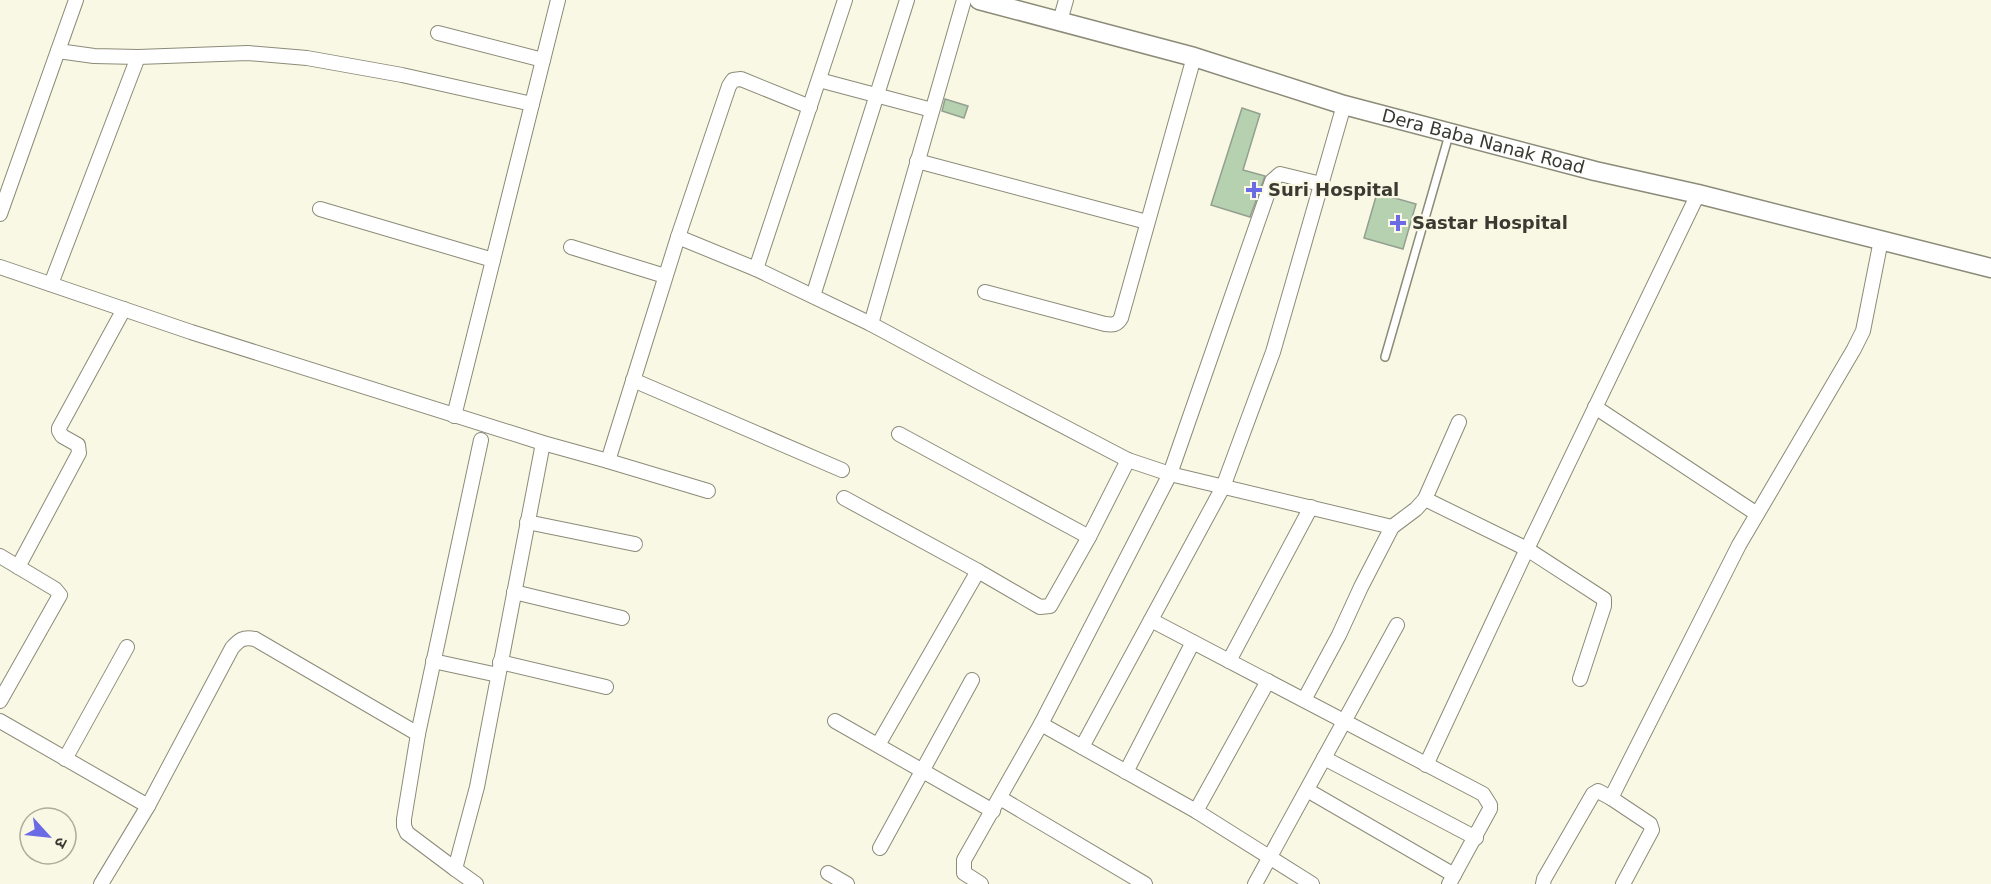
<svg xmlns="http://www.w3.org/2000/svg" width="1991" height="884" font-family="'DejaVu Sans','Noto Sans Devanagari',sans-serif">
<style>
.building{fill:#b5d1af;stroke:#93a091;stroke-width:1.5}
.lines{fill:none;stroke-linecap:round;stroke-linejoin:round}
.service-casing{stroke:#8c8b79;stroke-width:10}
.minor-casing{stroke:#8c8b79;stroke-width:16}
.secondary-casing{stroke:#8c8b79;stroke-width:21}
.service{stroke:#fff;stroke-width:7}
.minor{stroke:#fff;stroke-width:14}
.secondary{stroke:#fff;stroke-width:18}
.poi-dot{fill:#6a6be5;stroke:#f9f8e4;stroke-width:2}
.labels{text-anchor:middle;stroke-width:4.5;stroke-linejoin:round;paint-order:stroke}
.street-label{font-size:18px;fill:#3a3a32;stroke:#f9f8e4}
.poi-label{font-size:18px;font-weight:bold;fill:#3a3a32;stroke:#f9f8e4;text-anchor:start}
</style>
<rect width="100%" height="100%" fill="#f9f8e4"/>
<g class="building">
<path d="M945,99L968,106L964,118L942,111Z"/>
<path d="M1242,108L1260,114L1243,170L1265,176L1250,217L1211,205Z"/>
<path d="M1377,193L1416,204L1403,249L1364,238Z"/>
</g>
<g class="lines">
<defs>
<path id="service" d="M1385,357L1449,135"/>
<g id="minor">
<path d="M1060,21L1066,0"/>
<path d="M438,33L543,60"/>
<path d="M58,51L94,56L138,57L248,53L307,58L402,75L532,104"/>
<path d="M819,80L932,110"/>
<path d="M917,161L1147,222"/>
<path d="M320,209L493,260"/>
<path d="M0,214L76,0"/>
<path d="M678,237L756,269L871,324L975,380L1128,460L1170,474L1392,527"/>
<path d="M571,247L665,276"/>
<path d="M0,267L191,332L543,443L608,461L678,237L729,86L733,80L741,79L810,107"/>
<path d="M756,269L845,0"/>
<path d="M51,284L138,57"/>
<path d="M985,292L1105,324C1113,325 1117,325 1121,318L1194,57"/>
<path d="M813,296L907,0"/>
<path d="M871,324L964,0"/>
<path d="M633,380L842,470"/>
<path d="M1595,407L1757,514"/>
<path d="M454,416L558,0"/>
<path d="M899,434L1089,537"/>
<path d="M608,461L708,491"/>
<path d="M844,498L978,571"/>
<path d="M1425,499L1527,549L1604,599V606L1580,679"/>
<path d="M527,522L635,544"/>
<path d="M0,556L55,589L60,595L0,701"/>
<path d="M18,567L79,453L78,445L62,436L59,431V428L124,309"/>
<path d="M514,592L622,618"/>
<path d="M1151,620L1483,794L1490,805V809L1449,884"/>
<path d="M433,661L498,675"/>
<path d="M1229,661L1311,507"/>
<path d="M500,662L606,687"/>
<path d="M1304,700L1339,635L1361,587L1392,527L1416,509L1425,499L1459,422"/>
<path d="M0,721L148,806"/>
<path d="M835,721L993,811"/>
<path d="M1041,724L1196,811L1312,884"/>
<path d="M878,745L978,571L1040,607L1050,606L1089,537L1128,460"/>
<path d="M1082,747L1223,487L1273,352L1344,105"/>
<path d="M1324,758L1476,838"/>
<path d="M65,759L127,647"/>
<path d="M1426,765L1527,549L1698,194"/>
<path d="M1126,772L1193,642"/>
<path d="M1307,790L1454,875"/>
<path d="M1000,798L1145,884"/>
<path d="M1196,811L1268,681"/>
<path d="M880,848L972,680"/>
<path d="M455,869L407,833L404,826V819L418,734L481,440"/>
<path d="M828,873L847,884"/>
<path d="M101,884L148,806L232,648C240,639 243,637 255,639L418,734"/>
<path d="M476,884L455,869L477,787L543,443"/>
<path d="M981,884L964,873V860L1041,724L1170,474L1272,181L1280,174L1321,184"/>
<path d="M1255,884L1397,625"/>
<path d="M1543,884L1544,879L1593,794L1598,791L1611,798"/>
<path d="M1623,884L1652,830L1650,824L1611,798L1739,545L1854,349L1863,331L1881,240"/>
</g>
<g id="secondary">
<path id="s1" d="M979,0L1194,57L1344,105L1595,171L1698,194L1991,268"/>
</g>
</defs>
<use href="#service" class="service-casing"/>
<use href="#minor" class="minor-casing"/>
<use href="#secondary" class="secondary-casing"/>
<use href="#service" class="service"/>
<use href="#minor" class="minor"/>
<use href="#secondary" class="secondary"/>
</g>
<g class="poi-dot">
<path d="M1251 181h6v6h6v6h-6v6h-6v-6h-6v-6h6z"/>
<path d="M1395 214h6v6h6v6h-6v6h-6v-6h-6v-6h6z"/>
</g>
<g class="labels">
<g class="street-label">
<text dy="6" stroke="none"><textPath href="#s1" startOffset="524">Dera Baba Nanak Road</textPath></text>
</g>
<g class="poi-label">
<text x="1268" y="196">Suri Hospital</text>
<text x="1412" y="229">Sastar Hospital</text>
</g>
</g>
<g transform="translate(48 836) rotate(117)"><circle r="28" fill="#f9f8e4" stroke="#adac9d" stroke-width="1.5"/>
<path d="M0-4.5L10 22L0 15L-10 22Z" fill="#6a6be5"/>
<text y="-9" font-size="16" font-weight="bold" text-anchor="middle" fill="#3a3a32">उ</text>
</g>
</svg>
